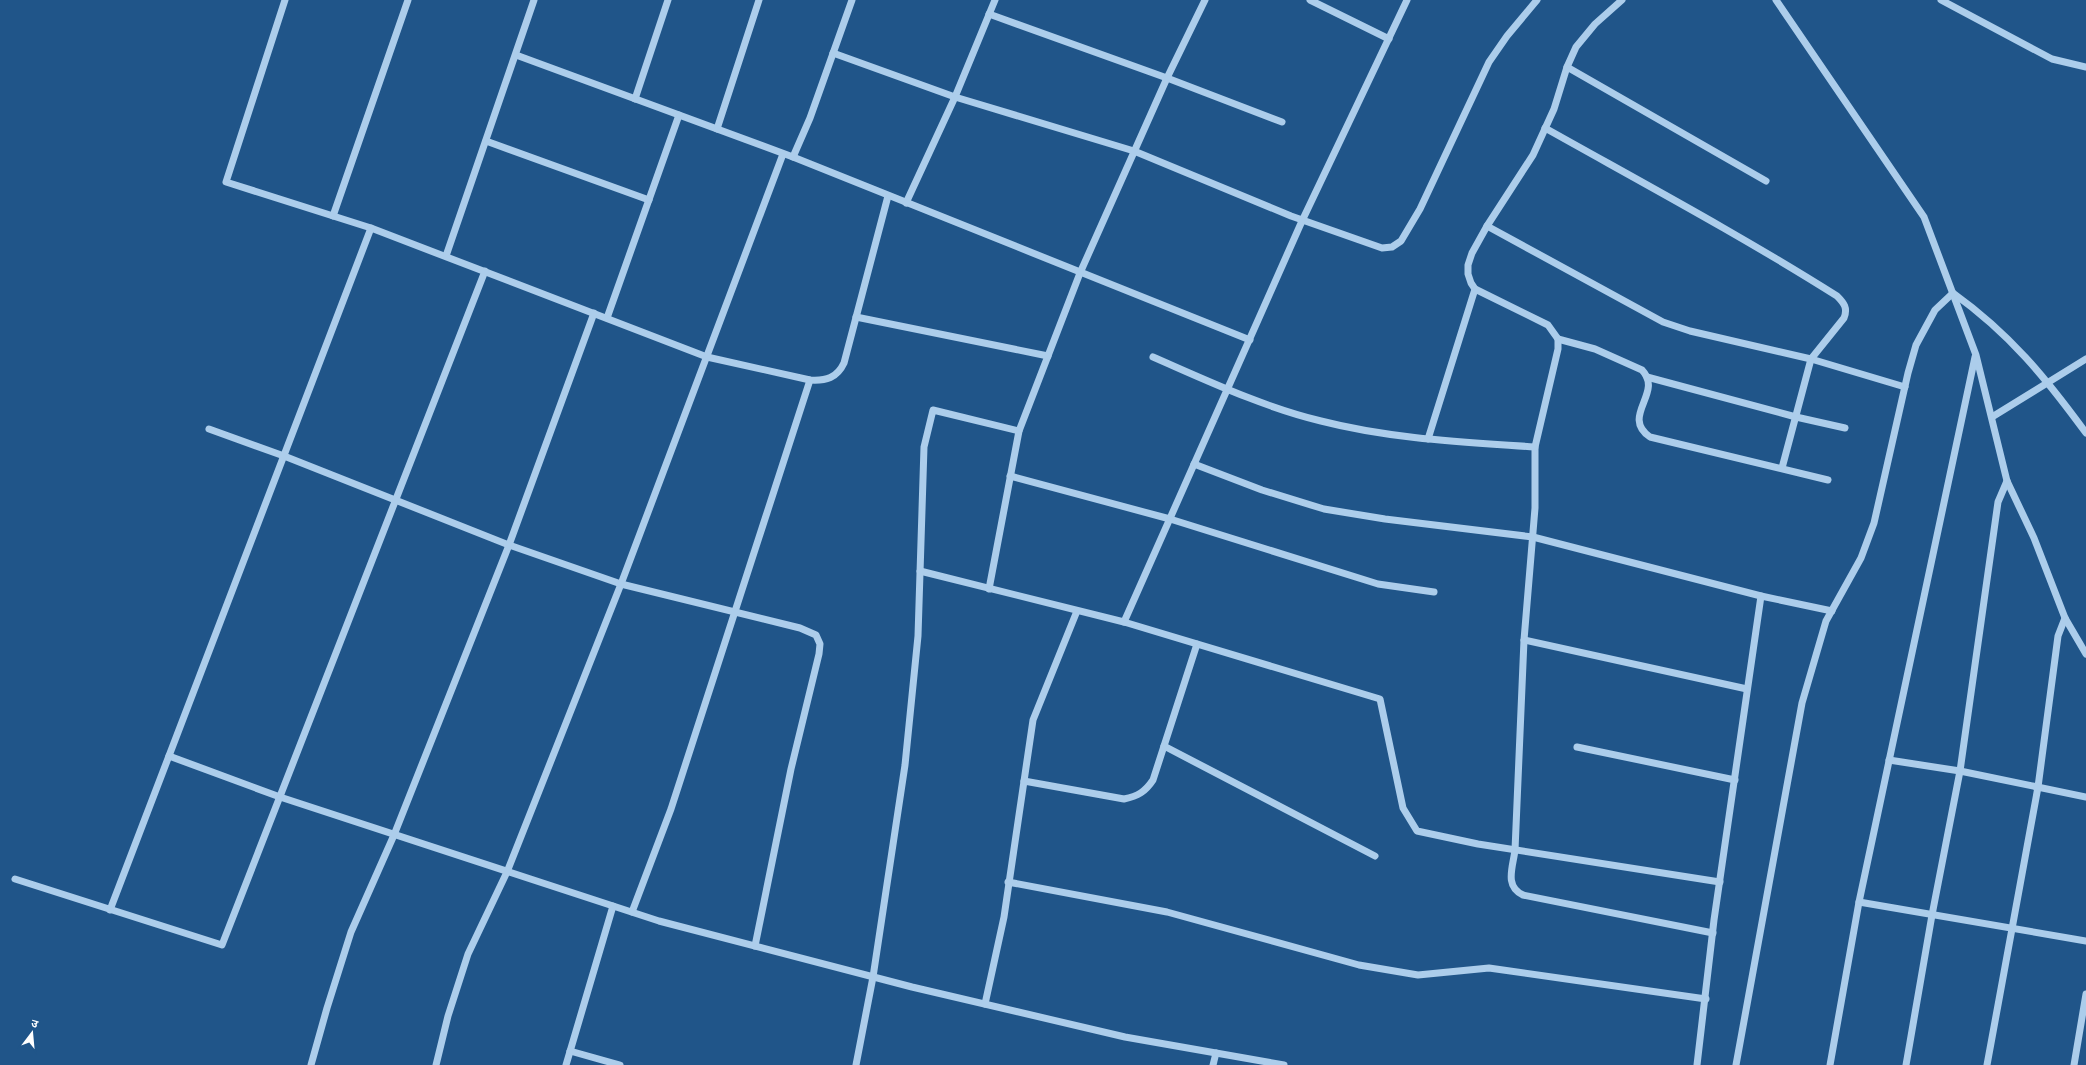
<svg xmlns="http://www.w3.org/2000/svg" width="2086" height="1065" font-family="'Roboto Condensed','Noto Sans Devanagari',sans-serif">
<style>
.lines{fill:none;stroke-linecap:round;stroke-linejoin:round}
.minor{stroke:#accdeb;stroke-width:7}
</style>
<rect width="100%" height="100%" fill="#205589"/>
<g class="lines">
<g class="minor">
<path d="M285,0L226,182L371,228L707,357L810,380C826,381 837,378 844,363L888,196"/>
<path d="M1310,0L1389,39"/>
<path d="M1622,0L1595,24L1576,47L1567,67L1554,109L1533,155L1487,226L1472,253L1468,265V274L1471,283L1475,289L1548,325L1558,339V349L1535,447V508L1524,640L1515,850C1513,867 1504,886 1523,895L1713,933"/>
<path d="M1776,0L1924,217L1976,355L2007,481L2034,538L2065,618L2086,654"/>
<path d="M1941,0L2052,59L2086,67"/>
<path d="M989,14L1167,78L1282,122"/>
<path d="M833,53L955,97L1134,151L1291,216L1382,248L1392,247L1401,241L1420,209L1489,62L1507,36L1537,0"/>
<path d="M516,55L793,157L1250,340"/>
<path d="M1567,67L1766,181"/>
<path d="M635,99L668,0"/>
<path d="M1545,128C1643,183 1742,236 1837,296C1844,303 1848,308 1844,318L1811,359L1782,468"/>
<path d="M717,129L759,0"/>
<path d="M486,141L649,200"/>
<path d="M793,157L810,118L852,0"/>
<path d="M906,203L955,97L995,0"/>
<path d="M333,216L408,0"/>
<path d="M1487,226L1663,322L1690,331L1811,359L1905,387"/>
<path d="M446,256L534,0"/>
<path d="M856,317L1048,356"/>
<path d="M607,318L679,115"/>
<path d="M1558,339L1595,349L1642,370C1664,393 1620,416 1650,437L1828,480"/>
<path d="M1153,357C1208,381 1263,407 1321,421C1391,439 1464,442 1535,447"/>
<path d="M1647,377L1796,417L1845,428"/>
<path d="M1992,417L2086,359"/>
<path d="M209,429L284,456L509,545L621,584L800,628L816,635L820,644L819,654L791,769L755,946"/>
<path d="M1428,439L1475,289"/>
<path d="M1194,464L1262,490L1324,509L1385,519L1533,537L1761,596L1832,611"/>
<path d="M1010,476L1170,519L1378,584L1434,592"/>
<path d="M920,571L1124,622L1380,699L1403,808L1417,831L1478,844L1720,882"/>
<path d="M989,589L1019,431L1080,273L1167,78L1205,0"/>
<path d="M1124,622L1302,221L1407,0"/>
<path d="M1524,640L1747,689"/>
<path d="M1164,746L1375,856"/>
<path d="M1577,747L1735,780"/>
<path d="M169,756L280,797L659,921L912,987L1125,1037L1284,1065"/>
<path d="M1889,760L1960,771L2086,797"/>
<path d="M1024,781L1124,799C1138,796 1145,792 1153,780L1197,644"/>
<path d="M15,879L222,945L485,271"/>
<path d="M1008,882L1167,912L1359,965L1418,975L1489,968L1706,999"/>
<path d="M1859,902L2086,941"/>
<path d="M110,910L371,228"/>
<path d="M632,912L671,809L810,380"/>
<path d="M985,1004L1004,917L1033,720L1077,611"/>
<path d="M570,1051L620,1065"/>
<path d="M311,1065L327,1008L351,932L394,835L509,545L594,313"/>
<path d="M436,1065L448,1016L468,954L507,872L621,584L783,154"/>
<path d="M566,1065L613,906"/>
<path d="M856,1065L873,977L905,765L918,636L924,447L933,410L1019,431"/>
<path d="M1213,1065L1216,1053"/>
<path d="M1697,1065L1714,920L1761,596"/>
<path d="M1736,1065L1802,703L1826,621L1861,558L1874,523L1908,373L1916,345L1935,310L1953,293C2010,334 2045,377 2086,433"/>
<path d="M1830,1065L1859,902L1975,357"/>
<path d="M1906,1065L1932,915L1960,771L1998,502L2007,481"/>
<path d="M1987,1065L2038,787L2058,636L2065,618"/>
<path d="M2074,1065L2086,994"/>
</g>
</g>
<g transform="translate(32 1033) rotate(16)" stroke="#205589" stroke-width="3" paint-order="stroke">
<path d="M0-3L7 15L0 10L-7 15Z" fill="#ffffff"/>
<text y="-6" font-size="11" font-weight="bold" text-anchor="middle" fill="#ffffff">उ</text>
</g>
</svg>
